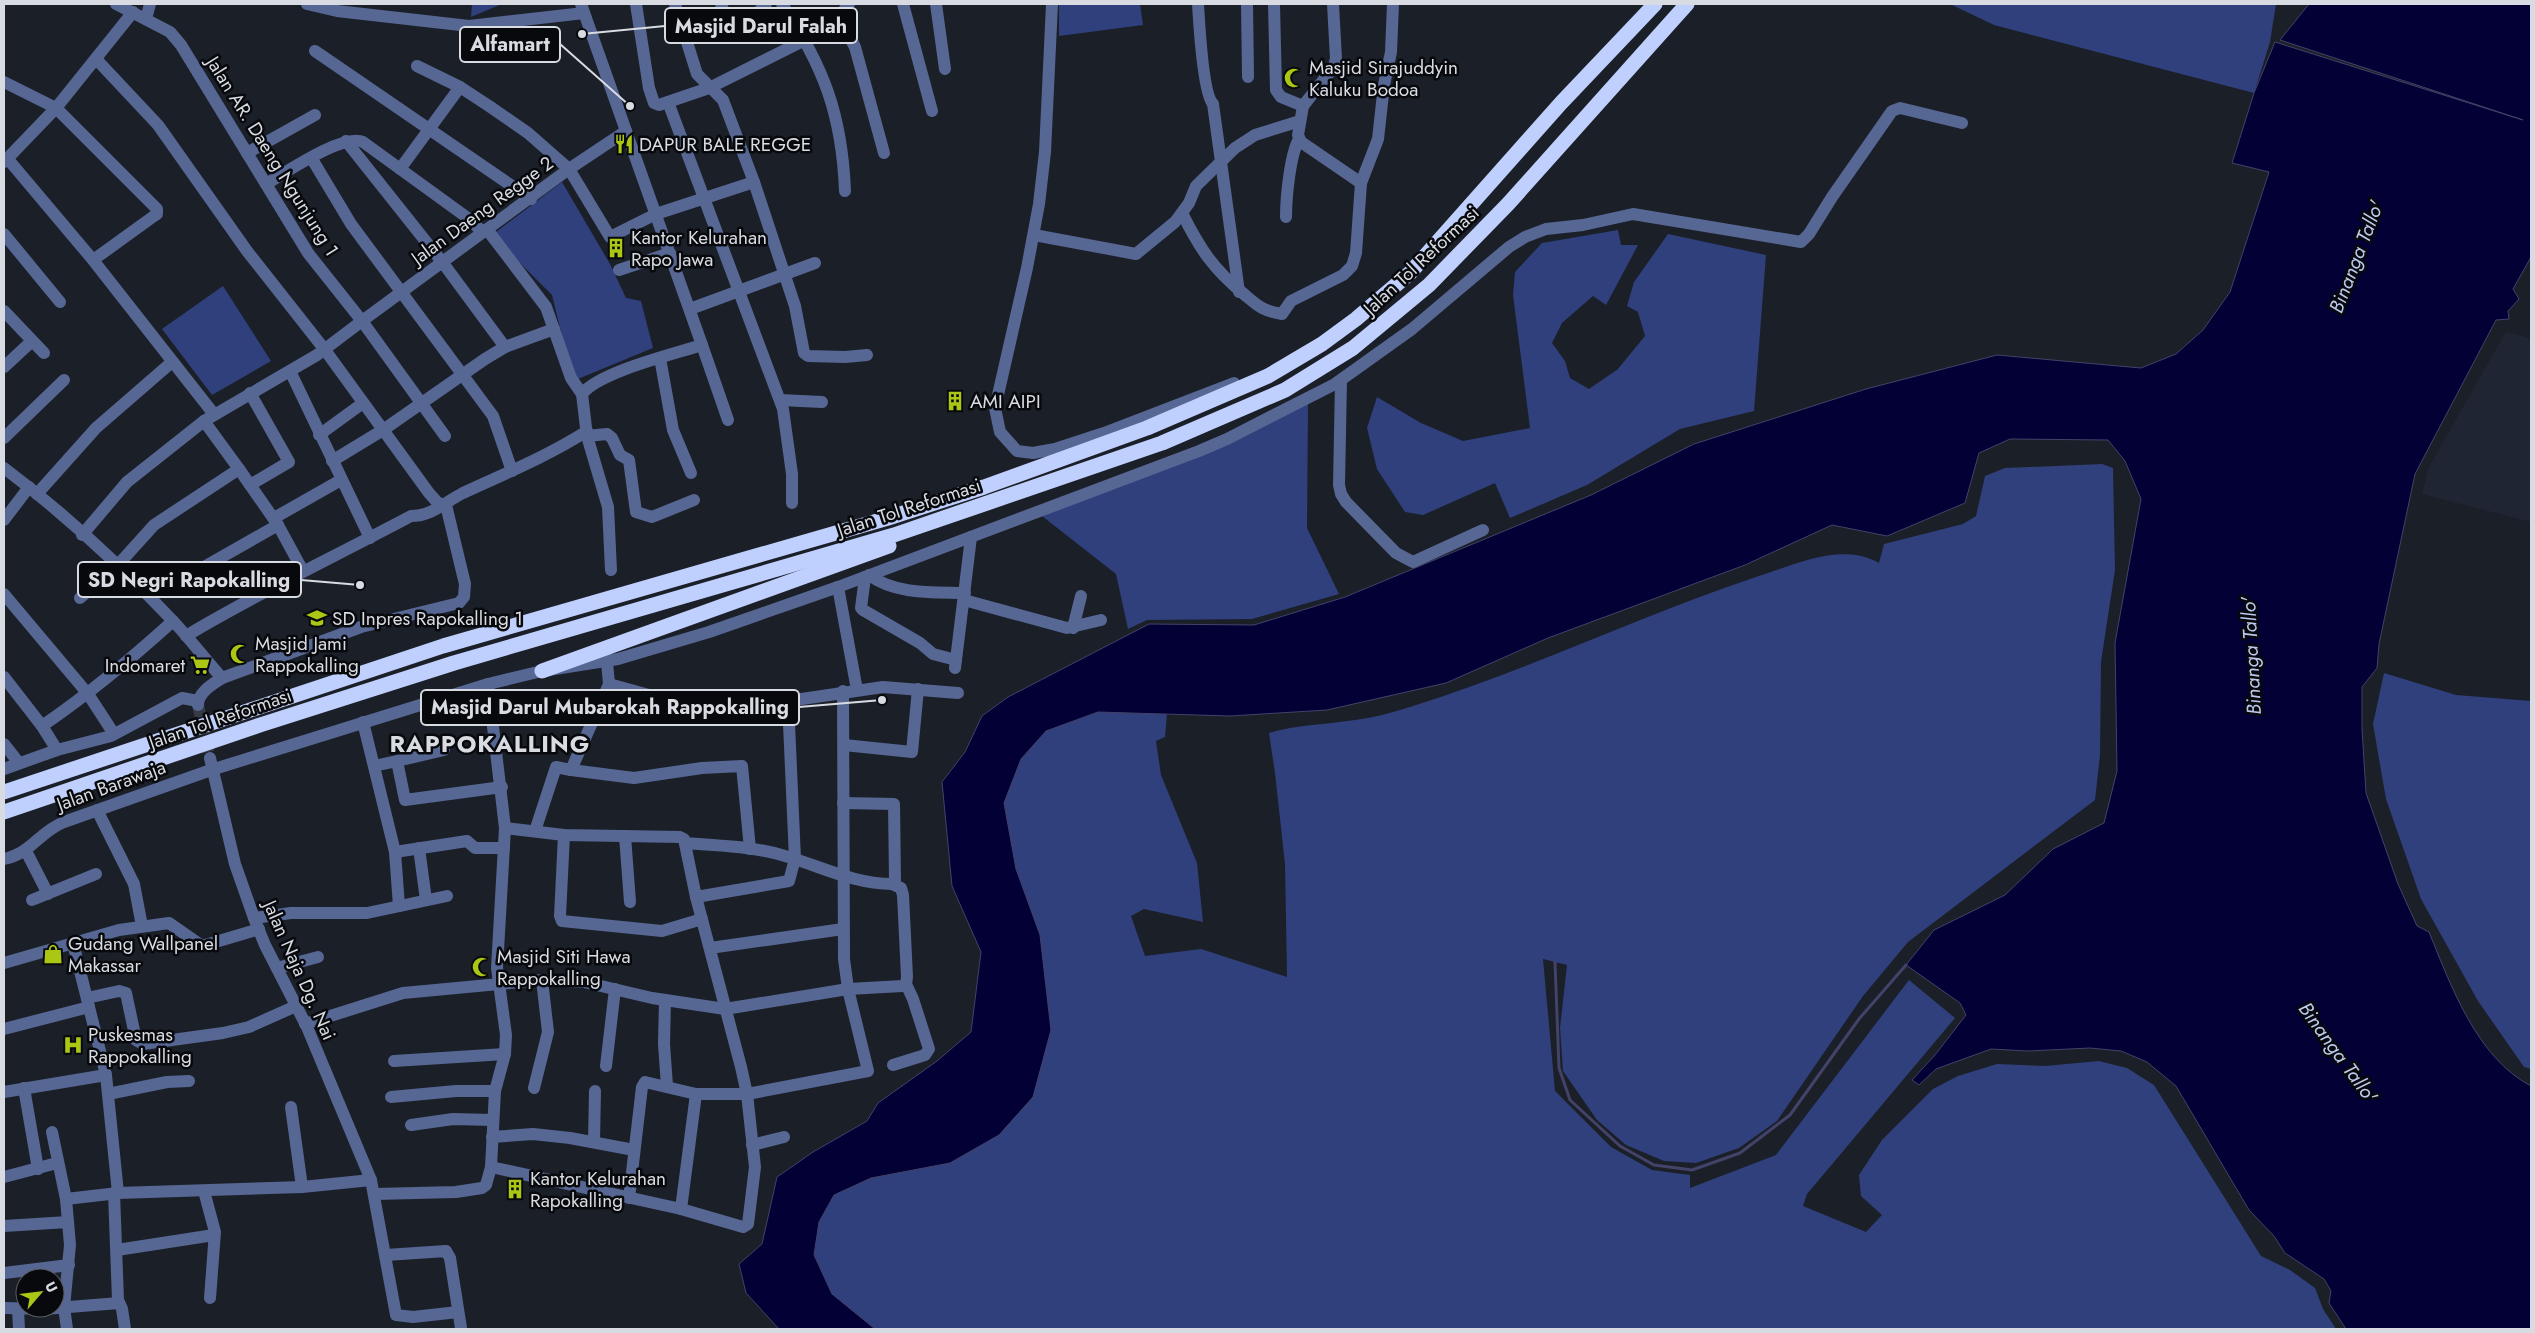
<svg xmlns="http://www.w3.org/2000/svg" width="2535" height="1333" font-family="Jost,sans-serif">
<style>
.built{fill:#202534}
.green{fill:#2f407c}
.water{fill:#030036;stroke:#434269}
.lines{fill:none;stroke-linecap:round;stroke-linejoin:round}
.stream{stroke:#434269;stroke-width:3}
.minor-tunnel{stroke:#373b44;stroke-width:12;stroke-dasharray:12 6;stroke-linecap:butt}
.minor{stroke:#576794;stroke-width:12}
.highway{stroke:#c0d0fe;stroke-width:15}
.labels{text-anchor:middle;stroke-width:5;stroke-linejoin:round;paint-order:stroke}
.poi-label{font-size:19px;fill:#d8dbe1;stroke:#07090d;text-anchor:start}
.street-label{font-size:19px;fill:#d8dbe1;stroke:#07090d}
.water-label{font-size:20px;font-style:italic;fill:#bcc9ef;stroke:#07090d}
.district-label{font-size:24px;font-weight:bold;letter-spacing:1px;fill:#d8dbe1;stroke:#07090d}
.leader{fill:none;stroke:#d8dbe1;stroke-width:2}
.callout-dot{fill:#d8dbe1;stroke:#07090d;stroke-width:2}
.callout{fill:#07090d;stroke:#d8dbe1;stroke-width:2}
.callout-label{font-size:20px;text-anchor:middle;font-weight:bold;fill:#d8dbe1}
</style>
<rect width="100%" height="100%" fill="#1b1f28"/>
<path class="built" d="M2506,332L2531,338V522L2422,494L2429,467Z"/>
<g class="green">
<path d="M472,4H502L471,17Z"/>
<path d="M1059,4H1140L1143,25L1059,36Z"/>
<path d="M1950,4H2276L2270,42L2254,93L1994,25Z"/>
<path d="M562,182L610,264L626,298L641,301L653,348L573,381L552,295L492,235Z"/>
<path d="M1618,230L1621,245H1638L1606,305L1593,296L1562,323L1552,343L1565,361L1570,378L1589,389L1618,369L1645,336L1638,312L1627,306L1634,282L1668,234L1766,255L1754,411L1680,429L1587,485L1510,518L1495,483L1423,515L1405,512L1377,469L1367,428L1377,397L1421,423L1463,441L1530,428L1513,295L1515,272L1542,243Z"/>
<path d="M223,286L271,361L212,395L162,329Z"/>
<path d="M1308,404L1307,528L1339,594L1252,619L1147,620L1128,629L1116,574L1042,516Z"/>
<path d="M2102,464L2113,468L2115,570L2101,662L2100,755L2095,800L1908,942L1863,996L1777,1121L1739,1148L1696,1163L1664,1161L1626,1145L1597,1120L1563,1071L1560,1028L1567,965L1543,959L1555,1091L1611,1147L1652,1170L1690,1175V1188L1776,1155L1909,980L1955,1018L1807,1194L1803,1206L1866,1232L1882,1215L1861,1196L1859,1175L1882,1140L1933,1089L1958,1076L1997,1064L2045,1066L2099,1061L2127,1068L2154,1085L2261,1256L2290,1270L2315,1288L2323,1309L2336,1329H875L832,1294L814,1255L819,1222L834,1195L871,1178L950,1163L1040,935L1016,869L1004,803L1021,759L1046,731L1098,712L1167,714L1165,737L1156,741L1161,775L1197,863L1203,922L1144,909L1131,916L1145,956L1201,949L1287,977L1285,864L1275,773L1269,733C1294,725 1320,725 1347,721C1368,719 1392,713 1413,706C1531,669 1642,615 1759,576C1796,564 1843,542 1879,563L1884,544L1963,524L1976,516L1985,476L2005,468Z"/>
<path d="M2384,673L2456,695L2531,701V1069L2524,1067L2478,1001L2421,899L2386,799L2373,724Z"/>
</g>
<path class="water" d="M2309,4H2531V257L2513,289L2519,299L2508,311L2509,319L2496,320L2415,474L2379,644L2377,668L2362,687V729L2366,793L2398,884L2417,926L2429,932C2451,986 2477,1058 2531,1086V1329H2346L2329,1303L2331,1291L2324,1279L2285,1253L2274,1236L2249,1210L2176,1086L2147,1062L2121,1051L2090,1048L2028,1051L1991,1049L1936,1069L1919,1085L1912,1080L1935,1055L1966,1015L1960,1003L1906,965L1934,930L2005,895L2053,849L2104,823L2117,771L2115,643L2141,499L2125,461L2108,440L2010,439L1979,453L1965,503L1887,536L1832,525L1745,565L1548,638L1446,683L1327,710L1230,716L1098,712L1046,731L1021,759L1004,803L1016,869L1040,935L1051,1030L1033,1097L999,1135L950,1163L871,1178L834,1195L819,1222L814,1255L832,1294L875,1329H779L746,1293L739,1264L762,1244L777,1177L813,1152L867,1121L878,1103L937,1061L971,1032L981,952L952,886L942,782L965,752L982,716L1008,697L1149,624L1254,625L1345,597L1591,495L1694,444L1866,389L1997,355L2141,368L2176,354L2203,330L2230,292L2269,172L2232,163L2254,93L2275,42L2523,120L2280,40Z"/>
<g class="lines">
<path class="stream" d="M1555,962L1559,1068L1570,1100L1620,1146L1654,1165L1692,1170L1740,1153L1790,1115L1859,1019L1906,965"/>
<path class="minor-tunnel" d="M198,705L210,758"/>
<g class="minor">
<path d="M116,4L170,32L181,45L308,253L362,321L569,169L626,131"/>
<path d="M307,4L337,11L469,26L584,13"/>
<path d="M581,4L702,345C674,354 599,372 582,394L587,436L608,507L611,570"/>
<path d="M636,4L649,88L654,103L659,105L709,88L829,28L849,4"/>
<path d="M675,4L697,74L723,100L754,182L795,306L804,353L808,356L845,357L867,355"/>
<path d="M721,4L728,23L737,30L743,28L766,4"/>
<path d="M782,4C824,67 842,115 845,191"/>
<path d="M903,4L932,111"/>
<path d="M936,4L945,69"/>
<path d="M1052,4L1045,152L1039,204L1027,268L995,408L1000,432L1017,451L1033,453L1055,449L1104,433L1234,383"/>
<path d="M1198,4C1199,21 1203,94 1213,104L1239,292"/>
<path d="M1247,4L1248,77"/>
<path d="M1274,4L1276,90L1281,97L1303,106"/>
<path d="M1333,4L1336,59L1333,68L1303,106L1298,135L1301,142L1361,183"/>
<path d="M839,18L855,47L884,153"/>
<path d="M146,19L150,4"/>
<path d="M315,51L531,199"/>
<path d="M97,60L158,125L247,251L325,350L429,493L438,503L446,505"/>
<path d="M417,66L460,87L489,106L528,133L569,169L610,237L656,214L754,182"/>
<path d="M4,82L56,108L157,209V214L154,216L93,260"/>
<path d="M668,102L783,409L792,474V503"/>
<path d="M346,141L443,263L505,347"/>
<path d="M247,153L315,115"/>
<path d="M7,158L93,260L213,413"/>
<path d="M312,159L351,224L493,416L512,471"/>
<path d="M4,162L56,108L133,12"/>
<path d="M400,169L460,87"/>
<path d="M266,184C285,173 343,133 363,142L465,216L483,232H489L546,307L571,378L582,394"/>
<path d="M1182,213C1200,249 1213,269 1245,295C1258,306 1263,311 1282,314L1291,301L1343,275L1352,266L1356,253L1361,183L1378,139L1384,85L1391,52L1393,4"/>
<path d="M1286,217C1286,198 1290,155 1299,139"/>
<path d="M4,234L60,302"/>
<path d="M1034,235L1136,254L1175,222L1189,203L1196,186L1235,148L1255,135L1300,121"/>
<path d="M619,270L670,253"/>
<path d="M690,309L815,263"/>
<path d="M4,311L44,353"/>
<path d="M702,345L728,420"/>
<path d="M660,358L673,430L691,473"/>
<path d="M4,367L32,341"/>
<path d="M290,371L370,538"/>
<path d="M1341,380L1339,485L1341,494L1346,502L1396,553L1413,562L1483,530"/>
<path d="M780,400L822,402"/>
<path d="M319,435L363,403"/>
<path d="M587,436L607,434L612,438L620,455L629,460L636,512L652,517L694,500"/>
<path d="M4,438L64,380"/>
<path d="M332,461L383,430L485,359L505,347L554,329"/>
<path d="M4,468C64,513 121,566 173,621C190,639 205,659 222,678"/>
<path d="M239,469L278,525L303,571"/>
<path d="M250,485L289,462L250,393"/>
<path d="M37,494L96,428L172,362"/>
<path d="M274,518L341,480"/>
<path d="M4,520L29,487"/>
<path d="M82,535L127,482L204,421"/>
<path d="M197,571L278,525"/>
<path d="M869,575C896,595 933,592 965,593"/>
<path d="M865,577L861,608L863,610L920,643L933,654L956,660"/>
<path d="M838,587L857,690"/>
<path d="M4,594L88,694L114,734"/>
<path d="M80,598L117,566L154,525L239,469L204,421L317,355L362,321L445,436"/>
<path d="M964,600L1067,628L1101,620"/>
<path d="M1073,628L1081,596"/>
<path d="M186,636C259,592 336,556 411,516C432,516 445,502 463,493C504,474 548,456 587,431"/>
<path d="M955,668L971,537"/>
<path d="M4,677L42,726L57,750"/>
<path d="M609,684L667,700L700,706H754L883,687L958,693"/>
<path d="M198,705C198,692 213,684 222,678L361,627L459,603L464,597L465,584L446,505"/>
<path d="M363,722L395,852L399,906"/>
<path d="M42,726C89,694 131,659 173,621"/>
<path d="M4,744L19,763"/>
<path d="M844,745L912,752L918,689"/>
<path d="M210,758L235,864L254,918L265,945L307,1027L371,1180L396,1315L413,1317L458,1312"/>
<path d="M397,761L444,750"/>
<path d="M374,766L397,761L405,800L502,787"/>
<path d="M4,769L57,750L111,736L182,698L198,701"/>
<path d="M571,770L634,778L702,768L742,766L750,849"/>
<path d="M97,810L134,884L142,926"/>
<path d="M535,831L556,767L571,770L606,691L609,684L607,662"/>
<path d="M564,835L560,916L562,921L662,931L702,919"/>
<path d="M625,836L630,902"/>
<path d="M686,843C718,846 753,846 785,856C820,866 854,884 892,884L895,881L894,804L843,803"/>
<path d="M419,848L426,900"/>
<path d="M26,851L48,894"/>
<path d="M395,852L467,841L475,848H504"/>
<path d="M4,859C32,853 39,832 64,822L211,770L488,684L542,671L618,659L709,632L838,587L1199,451L1227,439L1335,384L1412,329L1509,247L1525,237L1546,229L1583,225L1633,214L1801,242L1809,234L1832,197L1892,111L1900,108L1962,123"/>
<path d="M696,897L789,881L795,859L788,701"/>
<path d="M32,900L96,874"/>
<path d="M254,918L291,913H367L447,896"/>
<path d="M73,943L106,1075L118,1193"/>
<path d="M710,948L843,929"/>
<path d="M4,963L119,930L169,923L202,946L259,929"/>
<path d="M277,968L318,957"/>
<path d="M87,998L119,991L126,993L136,1040L143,1044L223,1033L249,1027L296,1006"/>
<path d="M665,1000L664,1044L667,1086"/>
<path d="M305,1024L403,993L542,980L584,982L652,998L725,1009L848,989L903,986L906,984L907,977L903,895L901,888L892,884"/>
<path d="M4,1029L89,1007"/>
<path d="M394,1061L505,1054"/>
<path d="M893,1065L925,1055L929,1049L913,999L906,984"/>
<path d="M606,1066L615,989"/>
<path d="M24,1088L38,1169"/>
<path d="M534,1088L548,1032L542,980"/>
<path d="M4,1092L106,1075"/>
<path d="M108,1094L167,1082L189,1081"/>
<path d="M391,1097L456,1091H495"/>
<path d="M291,1107L302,1187"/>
<path d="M411,1125L453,1119L492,1120"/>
<path d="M52,1132L66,1199L70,1245L64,1307L67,1329"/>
<path d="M492,1137L533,1134L570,1138L634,1150"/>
<path d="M594,1142L595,1091"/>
<path d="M752,1145L784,1137"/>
<path d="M491,1167L681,1209L743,1227L748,1224L755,1167L747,1094L741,1067L696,897L684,839L680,837L564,835L505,828"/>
<path d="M4,1177L57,1163"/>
<path d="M204,1191L215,1232L210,1298"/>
<path d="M114,1193L118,1300L122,1309L125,1329"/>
<path d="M375,1194L456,1192L482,1188L486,1185L491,1167L495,1091L505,1054L506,1035L497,968L505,828L488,684"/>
<path d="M629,1198L642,1087L645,1082L696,1094H747L868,1071L848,989L844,959L843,691"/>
<path d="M66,1199L118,1193L302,1187L371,1180"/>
<path d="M681,1209L696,1094"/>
<path d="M4,1226L68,1222"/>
<path d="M117,1250L214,1235"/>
<path d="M386,1255L446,1251L450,1258L461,1328"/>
<path d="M4,1273L69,1265"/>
<path d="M4,1308L44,1309L119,1303"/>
<path d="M18,1309L19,1329"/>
</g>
<g class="highway">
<path d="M542,671L889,546"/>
<path d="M4,792L443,646L888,518L984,487L1147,428L1268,376L1322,344L1356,319L1410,273L1561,103L1655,4"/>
<path d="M4,812L260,725L454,663L894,535L1162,443L1285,390L1353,348L1429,285L1508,204L1687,4"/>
</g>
</g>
<defs>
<symbol id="mosque-bare" viewBox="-9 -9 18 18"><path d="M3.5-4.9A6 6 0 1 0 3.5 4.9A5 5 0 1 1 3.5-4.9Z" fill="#abc615" stroke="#07090d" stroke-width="2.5" paint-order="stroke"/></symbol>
<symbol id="restaurant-bare" viewBox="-9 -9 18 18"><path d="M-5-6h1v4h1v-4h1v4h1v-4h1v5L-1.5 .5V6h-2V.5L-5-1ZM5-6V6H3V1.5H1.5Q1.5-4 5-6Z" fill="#abc615" stroke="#07090d" stroke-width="2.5" paint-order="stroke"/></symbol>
<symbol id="building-bare" viewBox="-9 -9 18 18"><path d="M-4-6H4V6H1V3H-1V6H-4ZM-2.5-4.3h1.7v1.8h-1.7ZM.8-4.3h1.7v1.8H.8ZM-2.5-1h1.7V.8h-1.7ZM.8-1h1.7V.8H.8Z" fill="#abc615" stroke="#07090d" stroke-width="2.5" paint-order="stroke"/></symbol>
<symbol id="school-bare" viewBox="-9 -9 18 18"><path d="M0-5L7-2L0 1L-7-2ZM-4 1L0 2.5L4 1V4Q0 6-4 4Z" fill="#abc615" stroke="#07090d" stroke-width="2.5" paint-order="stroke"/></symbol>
<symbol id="supermarket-bare" viewBox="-9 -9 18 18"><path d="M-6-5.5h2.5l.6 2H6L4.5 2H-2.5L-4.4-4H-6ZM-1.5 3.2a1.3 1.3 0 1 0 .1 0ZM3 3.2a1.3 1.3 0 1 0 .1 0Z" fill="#abc615" stroke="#07090d" stroke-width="2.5" paint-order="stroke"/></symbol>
<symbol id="shop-bare" viewBox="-9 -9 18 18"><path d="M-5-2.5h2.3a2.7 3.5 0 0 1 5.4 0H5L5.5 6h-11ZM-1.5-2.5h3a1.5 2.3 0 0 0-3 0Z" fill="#abc615" stroke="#07090d" stroke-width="2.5" paint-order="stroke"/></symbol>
<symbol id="hospital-bare" viewBox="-9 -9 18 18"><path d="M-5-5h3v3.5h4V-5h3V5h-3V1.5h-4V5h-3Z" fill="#abc615" stroke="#07090d" stroke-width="2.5" paint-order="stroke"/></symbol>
</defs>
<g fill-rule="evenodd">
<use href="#mosque-bare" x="1280" y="64" width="28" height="28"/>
<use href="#restaurant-bare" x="610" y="130" width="28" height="28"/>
<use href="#building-bare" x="602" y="234" width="28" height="28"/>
<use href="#building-bare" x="941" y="387" width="28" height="28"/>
<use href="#school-bare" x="303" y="604" width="28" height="28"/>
<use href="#mosque-bare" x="226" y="640" width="28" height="28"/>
<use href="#supermarket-bare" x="186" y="651" width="28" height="28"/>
<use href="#shop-bare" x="39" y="940" width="28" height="28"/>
<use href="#mosque-bare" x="468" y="953" width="28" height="28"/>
<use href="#hospital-bare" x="59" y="1031" width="28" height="28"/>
<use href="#building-bare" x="501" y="1175" width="28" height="28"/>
</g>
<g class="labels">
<g class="poi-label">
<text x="1309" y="74">Masjid Sirajuddyin<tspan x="1309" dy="22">Kaluku Bodoa</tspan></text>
<text x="639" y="151">DAPUR BALE REGGE</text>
<text x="631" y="244">Kantor Kelurahan<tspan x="631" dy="22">Rapo Jawa</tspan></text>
<text x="970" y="408">AMI AIPI</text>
<text x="332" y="625">SD Inpres Rapokalling 1</text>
<text x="255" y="650">Masjid Jami<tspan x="255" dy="22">Rappokalling</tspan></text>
<text x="185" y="672" text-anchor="end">Indomaret</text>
<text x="68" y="950">Gudang Wallpanel<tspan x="68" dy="22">Makassar</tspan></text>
<text x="497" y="963">Masjid Siti Hawa<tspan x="497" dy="22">Rappokalling</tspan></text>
<text x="88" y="1041">Puskesmas<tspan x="88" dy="22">Rappokalling</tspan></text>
<text x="530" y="1185">Kantor Kelurahan<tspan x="530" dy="22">Rapokalling</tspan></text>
</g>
<g class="street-label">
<text transform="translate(273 156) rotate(58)" y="7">Jalan AR. Daeng Ngunjung 1</text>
<text transform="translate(482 210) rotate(-36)" y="7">Jalan Daeng Regge 2</text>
<text transform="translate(1421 260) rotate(-43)" y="7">Jalan Tol Reformasi</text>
<text transform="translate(909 507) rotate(-18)" y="7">Jalan Tol Reformasi</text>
<text transform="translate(220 718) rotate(-19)" y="7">Jalan Tol Reformasi</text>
<text transform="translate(111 785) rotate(-20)" y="7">Jalan Barawaja</text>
<text transform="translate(300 970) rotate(66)" y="7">Jalan Naja Dg. Nai</text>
</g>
<g class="water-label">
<text transform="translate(2356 257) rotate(-69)" y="7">Binanga Tallo'</text>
<text transform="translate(2251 656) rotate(-93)" y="7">Binanga Tallo'</text>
<text transform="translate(2338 1052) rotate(54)" y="7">Binanga Tallo'</text>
</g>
<g class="district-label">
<text x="490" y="752">RAPPOKALLING</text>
</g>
</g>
<path class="leader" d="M582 34L665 26M630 106L560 44M360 585L301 580M882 700L799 707"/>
<g class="callout-dot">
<circle cx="582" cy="34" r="5"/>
<circle cx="630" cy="106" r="5"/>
<circle cx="360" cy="585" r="5"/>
<circle cx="882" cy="700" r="5"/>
</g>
<g class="callout">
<rect x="665" y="8" width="192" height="35" rx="5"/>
<rect x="460" y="27" width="100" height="35" rx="5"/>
<rect x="78" y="562" width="223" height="35" rx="5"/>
<rect x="421" y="690" width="378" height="35" rx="5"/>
</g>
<g class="callout-label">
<text x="761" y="33">Masjid Darul Falah</text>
<text x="510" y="51">Alfamart</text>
<text x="189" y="587">SD Negri Rapokalling</text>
<text x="610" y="714">Masjid Darul Mubarokah Rappokalling</text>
</g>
<rect width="2535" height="1333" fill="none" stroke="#d8dbe1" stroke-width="10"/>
<g transform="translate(40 1293) rotate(62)"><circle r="24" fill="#07090d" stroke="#5b5d62"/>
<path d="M0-4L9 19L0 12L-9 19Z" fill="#abc615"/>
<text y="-8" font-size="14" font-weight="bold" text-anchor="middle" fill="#d8dbe1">U</text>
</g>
</svg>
